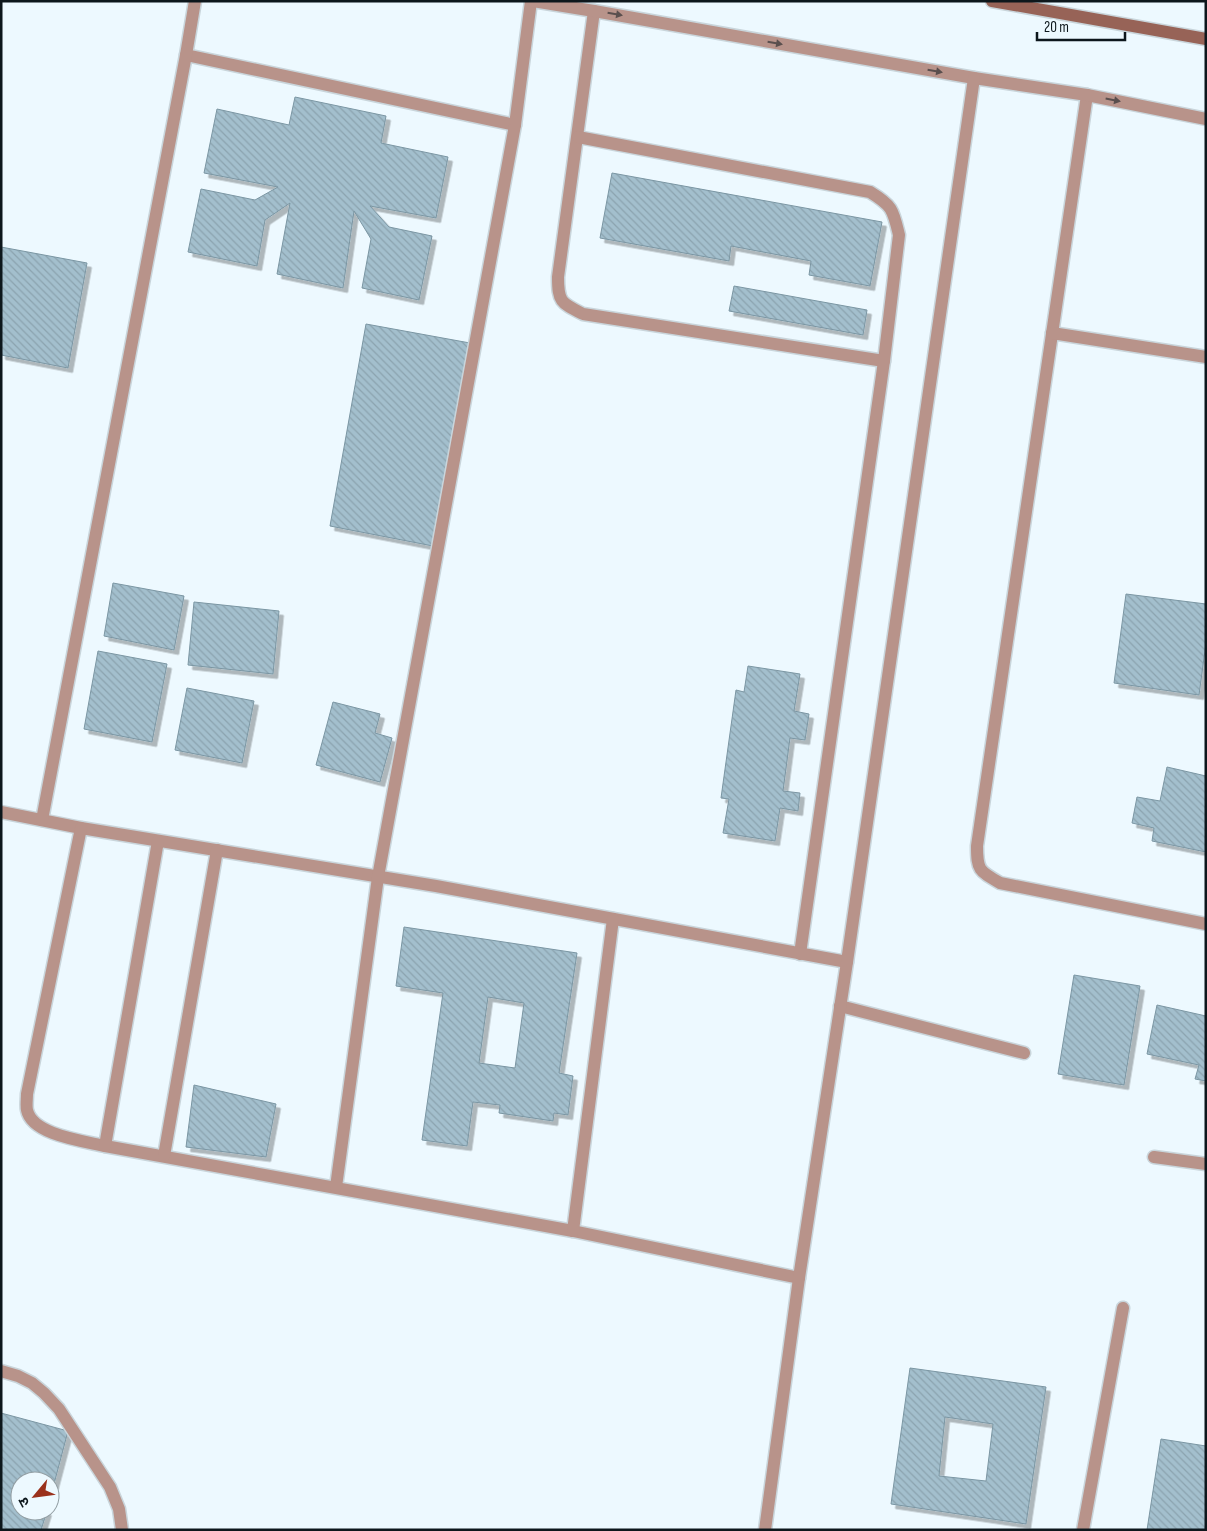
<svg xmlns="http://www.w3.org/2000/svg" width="1207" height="1531" font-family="'Sofia Sans Condensed','Noto Sans Devanagari',sans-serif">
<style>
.building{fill:url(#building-back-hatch);stroke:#7b96a3;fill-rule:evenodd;filter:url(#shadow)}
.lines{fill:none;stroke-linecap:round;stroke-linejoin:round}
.lane-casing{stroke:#c9d5db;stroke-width:15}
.street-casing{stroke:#c9d5db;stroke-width:15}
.secondary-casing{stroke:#c9d5db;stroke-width:15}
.lane{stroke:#b8938a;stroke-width:12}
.street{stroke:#b8938a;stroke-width:12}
.secondary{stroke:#976357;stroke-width:12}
.oneway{fill:#5a4f4e}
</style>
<defs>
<pattern id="building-back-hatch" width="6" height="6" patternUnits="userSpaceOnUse" patternTransform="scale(1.25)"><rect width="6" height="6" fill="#a3bfcd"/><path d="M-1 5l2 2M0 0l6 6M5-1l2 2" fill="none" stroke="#8ba3af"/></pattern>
<filter id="shadow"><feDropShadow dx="4.5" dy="4.5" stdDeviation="0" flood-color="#0004"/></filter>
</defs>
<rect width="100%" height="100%" fill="#edf9ff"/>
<g class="building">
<path d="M295,97L386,116L381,143L448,157L436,218L370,206L389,227L432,236L419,300L362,288L371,239L354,211L343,288L277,274L290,203L265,220L257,266L188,252L201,189L255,200L278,187L204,173L217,109L289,125Z"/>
<path d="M612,173L882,222L870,286L809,275L811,261L731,246L729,261L600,238Z"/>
<path d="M1,247L87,263L68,368L1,355Z"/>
<path d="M734,286L867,310L863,335L729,311Z"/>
<path d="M366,324L470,343L433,546L330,526Z"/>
<path d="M113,583L184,596L174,650L104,636Z"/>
<path d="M1126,594L1206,604V643L1199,695L1114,683Z"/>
<path d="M194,602L279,611L273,674L188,665Z"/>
<path d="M98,651L167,664L152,742L84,729Z"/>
<path d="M748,666L800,674L794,711L809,714L805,740L790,738L783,791L800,793L798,811L780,808L775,841L723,833L729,799L721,798L736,690L744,692Z"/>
<path d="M187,688L254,701L242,763L175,750Z"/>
<path d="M333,702L380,714L375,733L392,738L380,782L316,765Z"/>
<path d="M1167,767L1206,776V852L1152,841L1154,828L1132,823L1137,797L1160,801Z"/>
<path d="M404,927L577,953L559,1073L573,1076L568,1115L554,1113L553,1121L499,1113L500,1105L473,1102L467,1146L422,1140L443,993L396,986ZM488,997L524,1003L515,1068L479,1063Z"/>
<path d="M1074,975L1140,986L1124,1085L1058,1074Z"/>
<path d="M1157,1005L1206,1016V1081L1195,1079L1199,1065L1147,1054Z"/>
<path d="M194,1085L276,1104L266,1157L186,1147Z"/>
<path d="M910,1368L1046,1387L1026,1524L891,1504ZM945,1417L993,1424L986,1481L939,1476Z"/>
<path d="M1,1413L68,1431L50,1499V1481H20V1511H47L41,1530H1Z"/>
<path d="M1161,1439L1206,1446V1530H1147Z"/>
</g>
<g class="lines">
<defs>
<g id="lane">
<path d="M594,11L558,277C558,302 561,303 583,314L884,361"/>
<path d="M186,55L515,125"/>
<path d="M1087,95L977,846C977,870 979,871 1000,883L1206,924"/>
<path d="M578,137L870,192C893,206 893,210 899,235L884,361L800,954"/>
<path d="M1052,333L1206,357"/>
<path d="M1,812L81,828L436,886L847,962"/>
<path d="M42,820L186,55L195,1"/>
<path d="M81,828L27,1094C27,1099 26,1106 27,1110C32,1135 84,1141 105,1146L573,1231L799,1278"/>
<path d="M840,1006L1024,1053"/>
<path d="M105,1146L158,841"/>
<path d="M164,1156L217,850"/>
<path d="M1154,1157L1206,1164"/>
<path d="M336,1187L378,877L515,125L531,1"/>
<path d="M573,1231L613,919"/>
<path d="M1,1371L18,1376L32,1383L44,1393L59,1409L110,1487L119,1509L122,1530"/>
<path d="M1083,1530L1123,1308"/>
</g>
<g id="street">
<path d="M533,1L594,11L974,78L1087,95L1206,119"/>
<path d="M765,1530L799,1278L847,962L974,78"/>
</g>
<path id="secondary" d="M992,1L1206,39"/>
</defs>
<use href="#lane" class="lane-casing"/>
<use href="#street" class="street-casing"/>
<use href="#secondary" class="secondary-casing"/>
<use href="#lane" class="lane"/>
<use href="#street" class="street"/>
<use href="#secondary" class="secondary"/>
</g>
<defs><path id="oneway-solid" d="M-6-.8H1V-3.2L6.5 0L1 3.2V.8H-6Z" transform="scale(1.25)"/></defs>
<g class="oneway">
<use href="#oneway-solid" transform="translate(615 14) rotate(10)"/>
<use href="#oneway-solid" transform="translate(775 43) rotate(10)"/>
<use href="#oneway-solid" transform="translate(935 71) rotate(10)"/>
<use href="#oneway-solid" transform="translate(1113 100) rotate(11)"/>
</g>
<rect width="1207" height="1531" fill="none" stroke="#0d171c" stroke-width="5"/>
<g transform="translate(35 1496) rotate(241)"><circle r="24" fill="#edf9ff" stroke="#939fa4"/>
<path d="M0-4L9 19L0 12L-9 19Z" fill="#9a311c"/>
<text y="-8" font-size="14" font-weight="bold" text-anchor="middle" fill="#0d171c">उ</text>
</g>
<path d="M1037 32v8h88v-8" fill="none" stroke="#0d171c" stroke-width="2.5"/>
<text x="1044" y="32" font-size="15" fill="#0d171c" stroke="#edf9ff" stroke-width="4" paint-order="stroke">20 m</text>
</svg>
